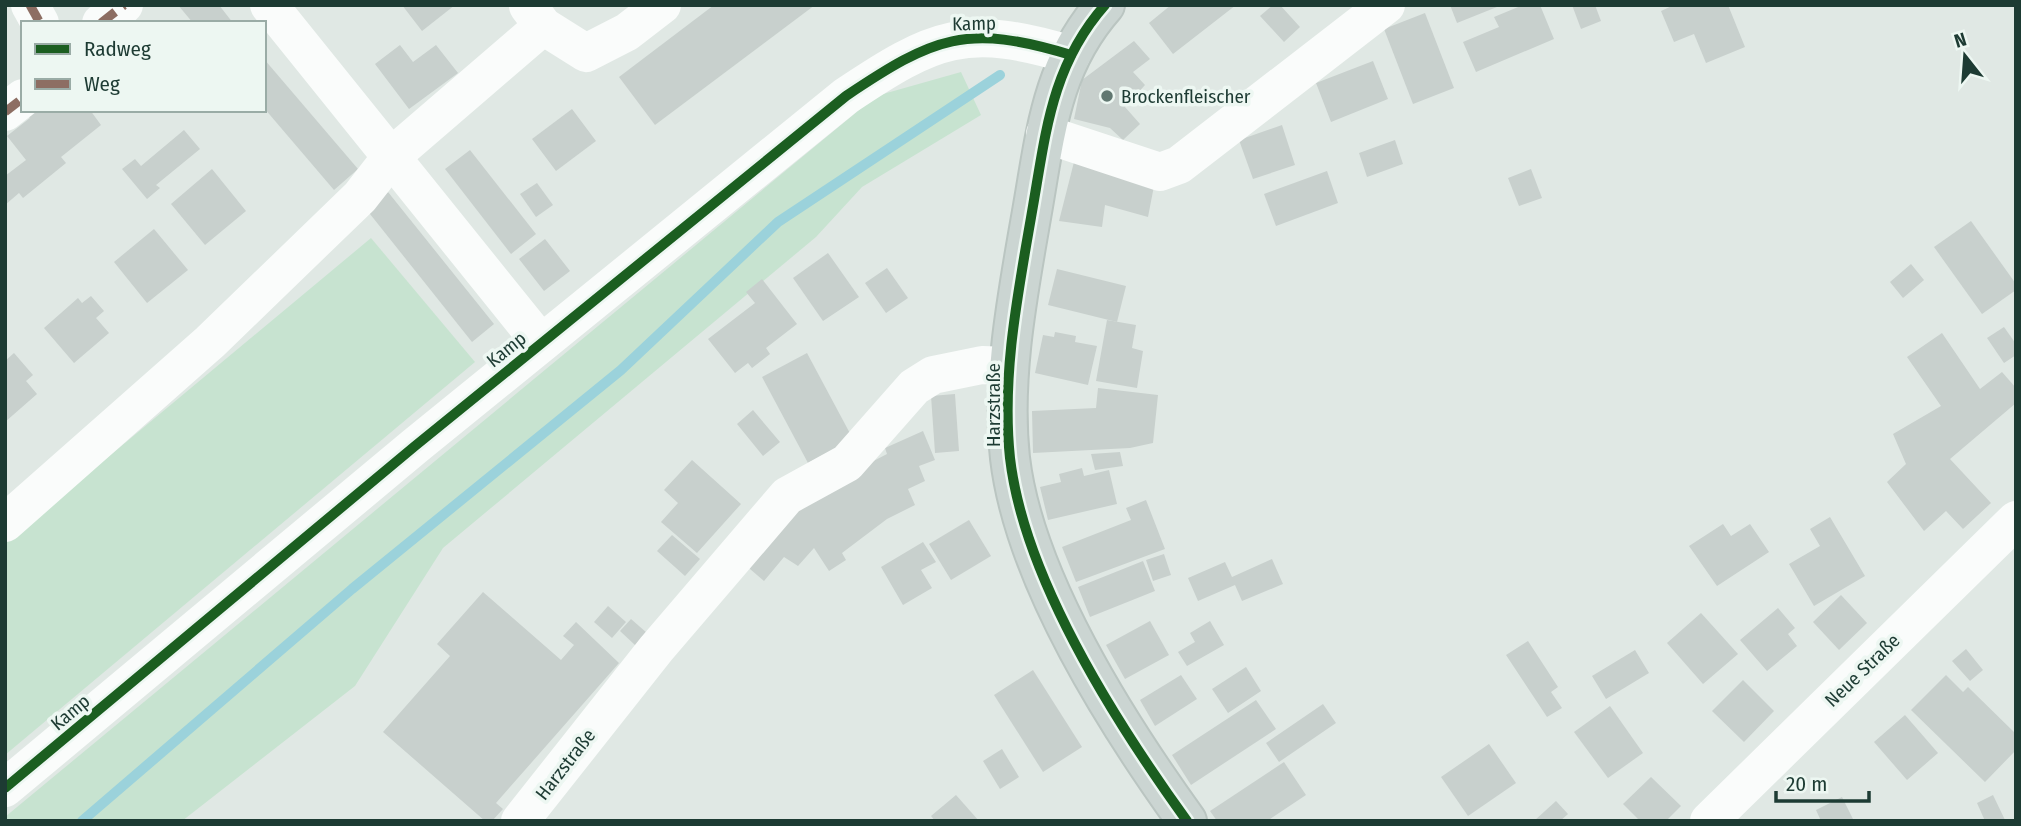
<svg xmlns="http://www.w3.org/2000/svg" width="2021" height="826" font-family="'Fira Sans Condensed',sans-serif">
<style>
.green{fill:#c7e3d0}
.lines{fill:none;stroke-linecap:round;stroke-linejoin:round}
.stream{stroke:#9bd2db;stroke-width:10}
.building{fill:#c8d0cd}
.major-casing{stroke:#bac5c1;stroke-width:42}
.minor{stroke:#fafcfb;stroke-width:38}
.major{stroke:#cbd5d2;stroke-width:38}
.quiet{stroke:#8d6e63;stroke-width:9;stroke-dasharray:18 9;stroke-linecap:butt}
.cycleway-casing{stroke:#edf7f2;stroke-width:15}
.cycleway{stroke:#1b5e20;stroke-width:10}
.poi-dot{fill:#617871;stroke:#edf7f2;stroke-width:2.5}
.labels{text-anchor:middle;stroke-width:7;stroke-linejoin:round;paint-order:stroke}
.street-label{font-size:19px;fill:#1d3b33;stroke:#edf7f2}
.poi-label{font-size:19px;fill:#1d3b33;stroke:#edf7f2;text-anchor:start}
</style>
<rect width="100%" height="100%" fill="#e0e8e4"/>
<g class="green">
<path d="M961,72L981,115L862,187L816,237L443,548L355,686L182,821H5V817L876,96Z"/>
<path d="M371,238L475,362L5,755V543Z"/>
</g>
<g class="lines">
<path class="stream" d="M82,821L352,589L621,370L778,222L1000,75"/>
</g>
<g class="building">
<path d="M178,5H219L233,23H193Z"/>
<path d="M402,5H455L422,31Z"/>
<path d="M714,5H815L655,125L619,77Z"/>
<path d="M1171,5H1236L1173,54L1149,23Z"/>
<path d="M1273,5H1280L1300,27L1284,42L1260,16Z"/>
<path d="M1450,5H1502L1457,23Z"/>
<path d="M1523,5H1540L1554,39L1476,72L1463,42L1499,27L1494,17Z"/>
<path d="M1572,5H1595L1601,21L1581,29Z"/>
<path d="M1674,5H1728L1745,47L1706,63L1694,34L1674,42L1661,11Z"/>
<path d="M1425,13L1454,88L1413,104L1384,29Z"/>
<path d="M1134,41L1150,59L1133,72L1145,85L1125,107L1140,124L1123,140L1110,128L1074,119L1082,80Z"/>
<path d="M400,45L413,62L436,45L458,73L409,109L375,64Z"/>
<path d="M264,59L358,169L334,190L264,108Z"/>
<path d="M1373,61L1388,99L1331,122L1316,83Z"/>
<path d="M572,109L596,141L556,171L532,139Z"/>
<path d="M31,110H90L101,125L61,157L66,163L23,198L19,193L5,205V176L26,160L7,136L30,118L26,114Z"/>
<path d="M1282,125L1295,165L1253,179L1239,140Z"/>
<path d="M184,130L200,149L156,185L160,188L147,199L122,169L135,159L141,166Z"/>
<path d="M1395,140L1403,164L1367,177L1359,153Z"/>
<path d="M470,150L536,234L511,254L445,169Z"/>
<path d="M1075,158L1154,186L1148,217L1105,205L1102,227L1059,221Z"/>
<path d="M212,169L246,211L205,245L171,204Z"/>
<path d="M1531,169L1542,198L1519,206L1508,178Z"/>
<path d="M1327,171L1338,203L1276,226L1264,194Z"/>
<path d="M537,183L553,205L536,217L520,194Z"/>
<path d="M388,192L494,324L472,342L366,209Z"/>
<path d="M1971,221L2016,284V290L1982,314L1934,247Z"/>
<path d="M154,229L188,270L147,303L114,262Z"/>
<path d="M545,239L570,271L544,291L519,259Z"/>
<path d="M828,253L859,297L823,321L793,278Z"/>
<path d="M1911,264L1924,280L1903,298L1890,282Z"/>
<path d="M887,268L908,298L886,313L865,283Z"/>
<path d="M1057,269L1126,286L1117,322L1048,305Z"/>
<path d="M762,279L797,324L766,348L770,354L752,368L748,363L735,373L708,339L755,303L746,292Z"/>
<path d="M91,296L104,311L96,318L109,333L74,363L44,328L78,298L82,303Z"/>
<path d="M1107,320L1136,325L1132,348L1143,351L1137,388L1096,381Z"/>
<path d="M2004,327L2016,344V355L2004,363L1987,338Z"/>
<path d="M1055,332L1076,336L1075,342L1097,346L1088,385L1035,373L1043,335L1054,337Z"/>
<path d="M1942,333L1980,389L2002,372L2016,388V403L1950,459L1991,503L1963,529L1946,511L1924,531L1887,482L1906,464L1893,434L1941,406L1907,357Z"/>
<path d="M14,353L33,375L26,381L37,394L5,422V361Z"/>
<path d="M807,353L853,439L808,463L762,377Z"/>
<path d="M1098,388L1158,395L1153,443L1130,448L1033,453L1032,411L1096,408Z"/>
<path d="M955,394L959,451L935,453L931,396Z"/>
<path d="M753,410L780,442L763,456L737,424Z"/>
<path d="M923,431L935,460L919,466L925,481L908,489L915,505L887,519L842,553L846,560L829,571L814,548L798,566L784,557L764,581L743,563L800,499L887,454L885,448Z"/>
<path d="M1120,452L1123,466L1095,470L1091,454Z"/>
<path d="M692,460L741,504L697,553L661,522L678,503L664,490Z"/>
<path d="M1082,468L1084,476L1109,470L1117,504L1048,520L1040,487L1061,482L1059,474Z"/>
<path d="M1146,500L1165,549L1076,582L1062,547L1131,520L1126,508Z"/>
<path d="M1830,517L1865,576L1814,606L1789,564L1820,546L1810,529Z"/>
<path d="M969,520L991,556L951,580L929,544Z"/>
<path d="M1723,524L1731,536L1750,524L1769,552L1717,586L1689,546Z"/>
<path d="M672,535L700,559L685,576L657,551Z"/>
<path d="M923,542L936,562L921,570L932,588L903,605L881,567Z"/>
<path d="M1164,554L1171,575L1153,581L1146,560Z"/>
<path d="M1272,559L1283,584L1242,601L1235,585L1198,601L1188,578L1225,562L1232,577Z"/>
<path d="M1143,561L1155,591L1090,617L1078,587Z"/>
<path d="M483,592L561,660L574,645L563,636L576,622L619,663L496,803L503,809L492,821H485L383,732L450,656L437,644Z"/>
<path d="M1841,595L1867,623L1839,650L1813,622Z"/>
<path d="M608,606L626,622L612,638L594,622Z"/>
<path d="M1778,608L1795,628L1788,634L1797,646L1767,671L1740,640Z"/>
<path d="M1701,613L1738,654L1703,684L1667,643Z"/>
<path d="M631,619L647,633L636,646L620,631Z"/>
<path d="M1150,621L1169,655L1125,679L1106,645Z"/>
<path d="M1210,621L1224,645L1187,666L1178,652L1195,642L1190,633Z"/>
<path d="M1528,641L1558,687L1551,692L1562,708L1547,717L1506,655Z"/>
<path d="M1966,649L1983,670L1970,681L1952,661Z"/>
<path d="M1635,650L1649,673L1606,699L1592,676Z"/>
<path d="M1246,667L1261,691L1228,713L1212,689Z"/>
<path d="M1033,670L1082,747L1043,772L994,695Z"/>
<path d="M1181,675L1197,699L1155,726L1140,700Z"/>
<path d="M1946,675L1963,692L1968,687L2016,734V750L1985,782L1911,710Z"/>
<path d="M1743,680L1774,711L1744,742L1712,711Z"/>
<path d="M1256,700L1276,729L1191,785L1172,755Z"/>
<path d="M1323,704L1336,723L1279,762L1266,743Z"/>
<path d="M1610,706L1643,753L1608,778L1574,732Z"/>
<path d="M1905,715L1938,753L1907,780L1874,742Z"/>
<path d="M1489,744L1516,783L1468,816L1441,777Z"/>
<path d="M1002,749L1019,777L1000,789L983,761Z"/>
<path d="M1284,762L1306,795L1267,821H1217L1210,811Z"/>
<path d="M1651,777L1681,806L1666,821H1640L1623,804Z"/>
<path d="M956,795L979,821H935L931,816Z"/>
<path d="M1993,795L2005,820L2003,821H1985L1977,803Z"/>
<path d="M1842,797L1853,819L1821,821L1816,810Z"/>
<path d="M1556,801L1568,814L1560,821H1534Z"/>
</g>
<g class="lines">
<defs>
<path id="major" d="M1105,5C1052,65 1046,131 1033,206C1019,288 1001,374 1010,458C1024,578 1117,724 1187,821"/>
</defs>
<use href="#major" class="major-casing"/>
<g class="minor">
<path d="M30,5L40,23"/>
<path d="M269,5L541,343"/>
<path d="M528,6L543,26L586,53L627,32L662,5"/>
<path d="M101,23L124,5"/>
<path d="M5,112L23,98"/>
<path d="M1045,134L1160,172L1179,165L1386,5"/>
<path d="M5,523L210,342L360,197L392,156L543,26"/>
<path d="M5,788L415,446L846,96C934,37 966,23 1071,55"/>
<path d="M520,821L656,649L787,496L847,463L914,387L933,375L982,365L1009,366"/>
<path d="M1709,821L2016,520"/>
</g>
<use href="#major" class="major"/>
<g class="quiet">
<path d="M30,5L40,23"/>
<path d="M101,23L124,5"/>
<path d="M5,112L23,98"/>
</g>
<defs>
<g id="cycleway">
<path d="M1105,5C1052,65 1046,131 1033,206C1019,288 1001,374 1010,458C1024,578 1117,724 1187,821"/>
<path d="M5,788L415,446L846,96C934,37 966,23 1071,55"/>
</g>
</defs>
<use href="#cycleway" class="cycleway-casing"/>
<use href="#cycleway" class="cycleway"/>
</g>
<circle class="poi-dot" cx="1107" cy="96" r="7"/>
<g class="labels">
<g class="street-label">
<text transform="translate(974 23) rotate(-1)" y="7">Kamp</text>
<text transform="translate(506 349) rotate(-39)" y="7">Kamp</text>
<text transform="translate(993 405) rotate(-90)" y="7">Harzstraße</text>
<text transform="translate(1862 670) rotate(-44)" y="7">Neue Straße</text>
<text transform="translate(70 712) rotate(-40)" y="7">Kamp</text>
<text transform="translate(565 764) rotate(-52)" y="7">Harzstraße</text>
</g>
<g class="poi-label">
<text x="1121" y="103">Brockenfleischer</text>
</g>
</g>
<rect width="2021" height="826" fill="none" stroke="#1d3b33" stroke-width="14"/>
<rect x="21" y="21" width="245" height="91" fill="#edf7f2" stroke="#9aaca6" stroke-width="2"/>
<rect x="35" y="44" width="35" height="10" fill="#1b5e20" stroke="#9aaca6" stroke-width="2"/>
<text x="84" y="56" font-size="21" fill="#1d3b33">Radweg</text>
<rect x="35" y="79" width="35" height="10" fill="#8d6e63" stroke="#9aaca6" stroke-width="2"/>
<text x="84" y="91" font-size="21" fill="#1d3b33">Weg</text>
<g transform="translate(1965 56) rotate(343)" stroke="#edf7f2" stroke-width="5" paint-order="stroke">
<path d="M0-5L12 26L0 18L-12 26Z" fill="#1d3b33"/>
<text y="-10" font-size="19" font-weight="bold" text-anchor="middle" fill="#1d3b33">N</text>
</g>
<path d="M1776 791v10h93v-10" fill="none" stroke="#1d3b33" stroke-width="3.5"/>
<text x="1786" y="791" font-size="21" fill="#1d3b33" stroke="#edf7f2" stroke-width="5" paint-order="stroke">20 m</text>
</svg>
